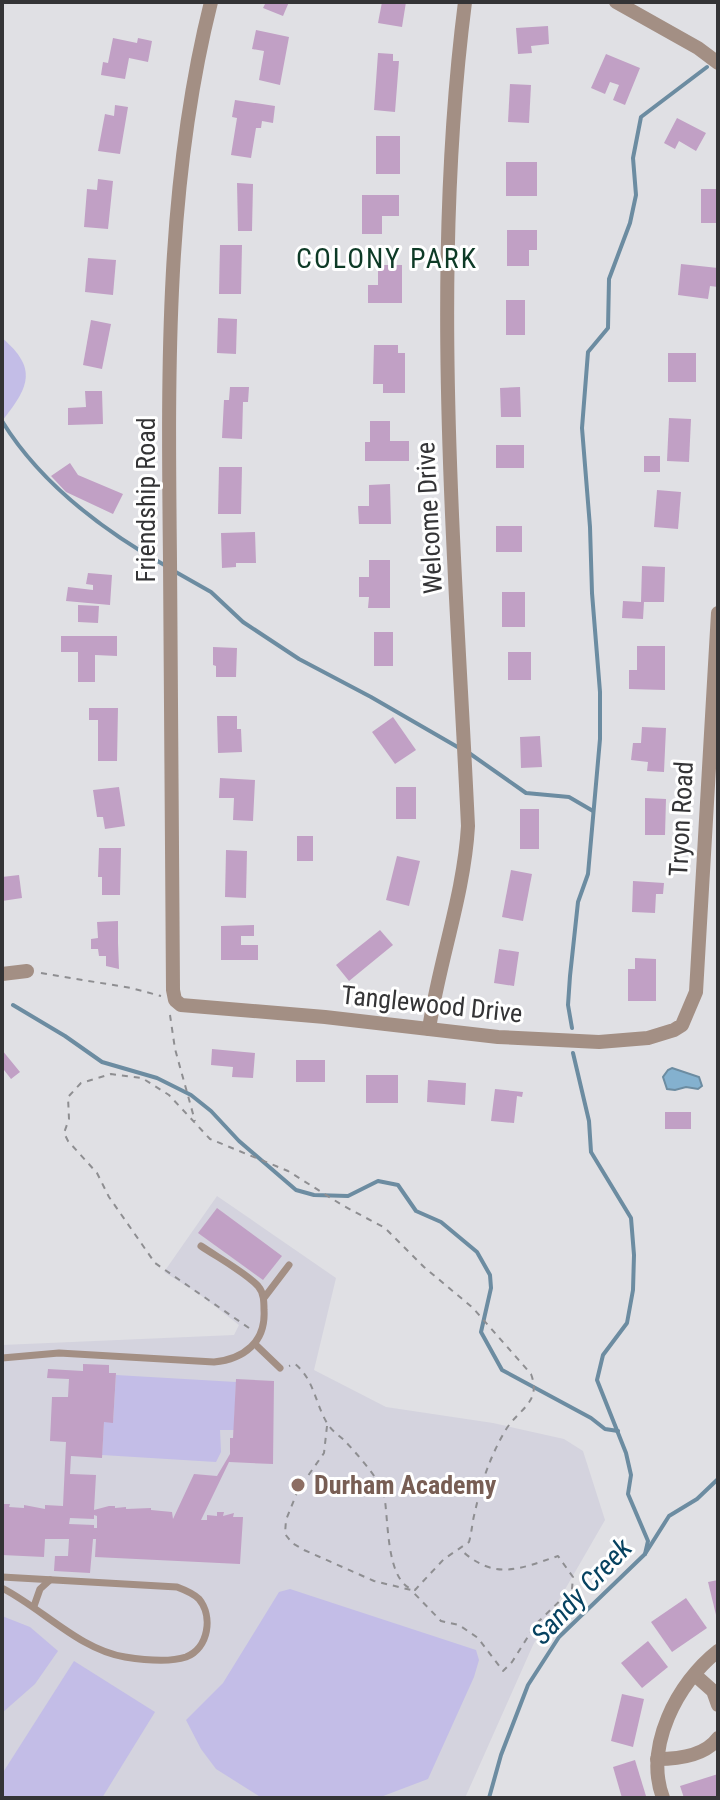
<svg xmlns="http://www.w3.org/2000/svg" width="720" height="1800" font-family="'Roboto Condensed',sans-serif">
<style>
.built{fill:#d4d3de}
.green{fill:#c3bde7}
.water{fill:#84b1cf;stroke:#6c8ca1;stroke-width:2}
.lines{fill:none;stroke-linecap:round;stroke-linejoin:round}
.stream{stroke:#6c8ca1;stroke-width:4}
.building{fill:#c1a0c5;fill-rule:evenodd}
.path{stroke:#8e8e91;stroke-width:2;stroke-dasharray:6 6;stroke-linecap:butt}
.lane{stroke:#a38f84;stroke-width:7}
.street{stroke:#a38f84;stroke-width:14}
.education-dot{fill:#8d6e63;stroke:#fff;stroke-width:3}
.labels{text-anchor:middle;stroke-width:6;stroke-linejoin:round;paint-order:stroke}
.street-label{font-size:26px;fill:#343436;stroke:#fff}
.education-label{font-size:26px;font-weight:bold;fill:#785e54;stroke:#fff;text-anchor:start}
.neighbourhood-label{font-size:28px;letter-spacing:2px;fill:#0d3a26;stroke:#fff}
.water-label{font-size:28px;font-style:italic;fill:#064260;stroke:#fff}
</style>
<rect width="100%" height="100%" fill="#e0e0e4"/>
<path class="built" d="M217,1196L336,1278L314,1370L386,1407L493,1423L564,1439L583,1451L605,1520L533,1645L465,1798H2V1345L234,1335L239,1325L199,1294L164,1272Z"/>
<g class="green">
<path d="M2,338C39,369 28,388 2,421Z"/>
<path d="M116,1375L236,1382L234,1430H220L221,1452L216,1462L102,1455L104,1422H113Z"/>
<path d="M290,1589L476,1650L479,1660L474,1677L428,1779L378,1798H262L216,1769L201,1749L186,1720L223,1683L279,1592Z"/>
<path d="M2,1616L30,1627L58,1651L35,1684L2,1713Z"/>
<path d="M74,1661L155,1712L102,1798H2V1774Z"/>
</g>
<path class="water" d="M672,1068L699,1077L702,1086L698,1089L686,1087L675,1090L667,1089L663,1077L668,1070Z"/>
<g class="lines">
<g class="stream">
<path d="M2,421C40,483 104,531 166,566"/>
<path d="M174,571L211,592L243,622L299,659L371,697L461,749"/>
<path d="M469,753L526,793L569,797L593,811"/>
<path d="M13,1005L65,1036L102,1062L157,1078L191,1095L211,1111L239,1141L296,1190L314,1195L348,1196L378,1181L398,1185L416,1211L441,1222L477,1252L490,1275L491,1288L481,1332L502,1370L591,1418L605,1429L618,1431"/>
<path d="M572,1028L568,1005L570,976L578,902L588,874L600,739V692L592,593L590,527L582,428L588,352L608,328L609,279L630,223L636,195L633,158L641,117L707,67"/>
<path d="M573,1053L589,1121L591,1152L631,1218L634,1255L633,1290L627,1323L603,1355L597,1380L626,1453L631,1475L628,1494L648,1541L645,1554"/>
<path d="M489,1798L501,1755L528,1685L559,1637L645,1554L669,1516L697,1499L718,1479"/>
</g>
</g>
<g class="building">
<path d="M266,2H289L283,16L263,8Z"/>
<path d="M382,2H406L402,27L378,23Z"/>
<path d="M548,26L549,44L531,46L532,53L518,54L516,28Z"/>
<path d="M256,30L289,37L280,85L259,80L264,51L252,49Z"/>
<path d="M113,38L137,43L138,38L152,41L148,62L129,58L125,79L101,75L103,62L108,63Z"/>
<path d="M378,53L393,54V61H399L395,112L374,110Z"/>
<path d="M606,54L640,68L625,105L613,100L619,85L610,82L605,94L591,88Z"/>
<path d="M510,84L531,85L529,123L508,122Z"/>
<path d="M235,100L275,106L273,123L262,121L261,128H256L251,158L231,155L237,118L232,117Z"/>
<path d="M115,105L128,107L120,154L98,151L105,114L114,116Z"/>
<path d="M677,118L706,133L696,151L679,141L675,149L664,143Z"/>
<rect x="376" y="136" width="24" height="38"/>
<rect x="506" y="162" width="31" height="34"/>
<path d="M98,179L113,181L108,229L84,227L87,189L97,190Z"/>
<path d="M237,183L253,184L252,231H238Z"/>
<rect x="701" y="189" width="17" height="34"/>
<path d="M362,195H399V216H382V234H362Z"/>
<path d="M507,230H537V250H529V266H507Z"/>
<path d="M220,245H242L241,294H219Z"/>
<path d="M88,258L116,260L113,295L85,292Z"/>
<path d="M681,264L718,268V287L710,286L708,299L678,295Z"/>
<path d="M378,265H402V303H368V285H378Z"/>
<rect x="506" y="300" width="19" height="35"/>
<path d="M218,318L237,319L236,354L217,353Z"/>
<path d="M91,320L111,324L102,369L83,365Z"/>
<path d="M374,345H398V353H405V393H383V384H373Z"/>
<rect x="668" y="353" width="28" height="29"/>
<path d="M230,387H249L248,402H243L242,439L222,438L224,400H229Z"/>
<path d="M520,387L521,417H501L500,388Z"/>
<path d="M85,391H102L103,424L68,425V408L86,407Z"/>
<path d="M669,418L691,419L689,462L667,461Z"/>
<path d="M370,421H390V441H409V461H365V442H370Z"/>
<rect x="496" y="445" width="28" height="23"/>
<rect x="644" y="456" width="16" height="16"/>
<path d="M70,463L78,475L123,494L113,514L66,492L51,476Z"/>
<path d="M219,467H242L241,514H218Z"/>
<path d="M390,484L391,524H359L358,506H369V485Z"/>
<path d="M657,490L681,492L678,529L654,527Z"/>
<rect x="496" y="526" width="26" height="26"/>
<path d="M255,532L256,563H236V567L222,568L221,533Z"/>
<path d="M369,560H390V608H368L369,597H359V577H369Z"/>
<path d="M642,566L665,567L664,602H644L643,619L622,618L623,601L641,602Z"/>
<path d="M88,573L112,575L110,605L66,601L68,587L93,590V585L86,584Z"/>
<rect x="502" y="592" width="23" height="35"/>
<path d="M78,605L99,606L98,623L78,622Z"/>
<rect x="374" y="632" width="19" height="34"/>
<path d="M61,636H117V656L95,655V682H78V652H61Z"/>
<path d="M637,646H665V690L629,689V670H637Z"/>
<path d="M213,647L237,648L236,677H216V666L213,665Z"/>
<rect x="508" y="652" width="23" height="28"/>
<path d="M89,708H118L117,761H98V720H89Z"/>
<path d="M217,716H237V729H241L242,752L218,753Z"/>
<path d="M393,717L416,750L395,764L372,732Z"/>
<path d="M642,727L666,728L664,772L647,771L648,762L631,760L633,743H641Z"/>
<path d="M540,736L542,767L521,768L520,737Z"/>
<path d="M220,778L255,780L253,821L233,820L234,798H219Z"/>
<path d="M119,787L125,826L105,829L103,817H97L93,790Z"/>
<rect x="396" y="787" width="20" height="32"/>
<path d="M645,798L666,799L665,835H645Z"/>
<rect x="520" y="809" width="19" height="40"/>
<rect x="297" y="836" width="16" height="25"/>
<path d="M99,848H121L120,895H102V877H98Z"/>
<path d="M226,850L247,851L246,898L225,897Z"/>
<path d="M397,856L420,861L409,906L386,900Z"/>
<path d="M511,870L532,874L523,921L502,917Z"/>
<path d="M19,875L22,898L2,901V877Z"/>
<path d="M633,881L664,883L663,894H656L655,913L632,912Z"/>
<path d="M118,921V943L119,969L106,966V956H99L98,949H91V939L98,938L97,922Z"/>
<path d="M254,925V936H241V945H258V960H221V926Z"/>
<path d="M380,930L393,945L349,981L336,965Z"/>
<path d="M499,949L519,952L514,986L494,983Z"/>
<path d="M635,958L656,959V1001H628V969H635Z"/>
<path d="M212,1049L255,1053L253,1078L232,1077L233,1067L211,1065Z"/>
<path d="M2,1050L20,1072L11,1079L4,1070L2,1071Z"/>
<rect x="296" y="1060" width="29" height="22"/>
<rect x="366" y="1075" width="32" height="28"/>
<path d="M428,1080L466,1083L465,1105L427,1102Z"/>
<path d="M495,1089L523,1092L522,1097L517,1096L514,1123L491,1121Z"/>
<rect x="665" y="1112" width="26" height="17"/>
<path d="M217,1208L282,1256L263,1280L198,1233Z"/>
<path d="M83,1364L109,1365V1373H116L113,1423L104,1422L102,1458L71,1456L70,1474L96,1475L94,1510L109,1506H115V1508L126,1507V1509L151,1508V1510L172,1512L173,1519L194,1474L217,1476L230,1454V1438H233L236,1379L274,1381L273,1464L229,1462L201,1520H207V1515L217,1516V1512H224L223,1516L234,1513L233,1517H243L240,1564L95,1557L96,1539H93L90,1573L54,1571L55,1556H68L69,1539H45L44,1557L2,1555V1504H10L9,1507L24,1508V1505L45,1509V1505L63,1506L66,1442L50,1441L52,1397H68L69,1379L47,1378L48,1369L83,1371ZM94,1515L97,1516V1528H94V1525L69,1524L70,1518L94,1519Z"/>
<path d="M718,1580V1619H717L708,1582Z"/>
<path d="M686,1598L707,1628L672,1652L651,1622Z"/>
<path d="M648,1641L668,1667L642,1688L621,1663Z"/>
<path d="M622,1694L644,1699L633,1747L611,1741Z"/>
<path d="M635,1760L646,1796L622,1798L613,1767Z"/>
<path d="M718,1774V1798H684L680,1786Z"/>
</g>
<g class="lines">
<g class="path">
<path d="M41,973L131,988L161,996"/>
<path d="M170,1015L175,1049L195,1121"/>
<path d="M249,1328L155,1263L109,1197L97,1173L68,1141L64,1133L69,1119L68,1097L81,1083L111,1074L142,1078L169,1095L210,1139L288,1171L342,1205L385,1228L424,1267L473,1308L531,1374C542,1403 518,1409 505,1431C490,1457 481,1483 475,1512C472,1522 472,1532 469,1542L444,1559L415,1590C385,1584 389,1518 384,1495C380,1479 356,1453 344,1440C338,1435 331,1430 327,1423C315,1403 314,1379 295,1364L289,1366"/>
<path d="M327,1426L324,1453L298,1490L286,1520L285,1534L292,1543L304,1550L374,1581L411,1590L441,1621L459,1625L478,1638L503,1671L512,1662L536,1624L572,1589L573,1577L558,1556C519,1569 495,1581 461,1550"/>
</g>
<g class="lane">
<path d="M264,1298L289,1265"/>
<path d="M256,1345L280,1368"/>
<path d="M2,1358L59,1353L214,1362C244,1359 266,1342 264,1310C264,1302 264,1293 258,1286C245,1272 217,1257 201,1246"/>
<path d="M2,1577L177,1587C185,1590 193,1593 199,1599C213,1616 209,1648 186,1657C168,1663 144,1660 125,1657C80,1650 43,1609 2,1588"/>
<path d="M34,1606L40,1589L50,1580"/>
</g>
<g class="street">
<path d="M211,2C165,185 168,374 170,561C171,704 172,847 173,990L175,1000L181,1005L325,1017L498,1037L599,1042L648,1038L674,1030L682,1025L696,992L718,613"/>
<path d="M616,2L698,48L718,63"/>
<path d="M2,974L27,971"/>
<path d="M429,1029C439,961 464,895 468,826C455,552 430,275 465,2"/>
<path d="M695,1675L713,1691L718,1705"/>
<path d="M657,1759C677,1759 705,1756 718,1738"/>
<path d="M663,1798C644,1747 677,1683 718,1651"/>
</g>
</g>
<circle class="education-dot" cx="298" cy="1485" r="8"/>
<g class="labels">
<g class="street-label">
<text transform="translate(146 500) rotate(-90)" y="9">Friendship Road</text>
<text transform="translate(429 518) rotate(-93)" y="9">Welcome Drive</text>
<text transform="translate(681 819) rotate(-87)" y="9">Tryon Road</text>
<text transform="translate(432 1004) rotate(6)" y="9">Tanglewood Drive</text>
</g>
<g class="education-label">
<text x="314" y="1494">Durham Academy</text>
</g>
<g class="neighbourhood-label">
<text x="387" y="268">COLONY PARK</text>
</g>
<g class="water-label">
<text transform="translate(581 1591) rotate(-47)" y="10">Sandy Creek</text>
</g>
</g>
<rect width="720" height="1800" fill="none" stroke="#343436" stroke-width="8"/>
</svg>
